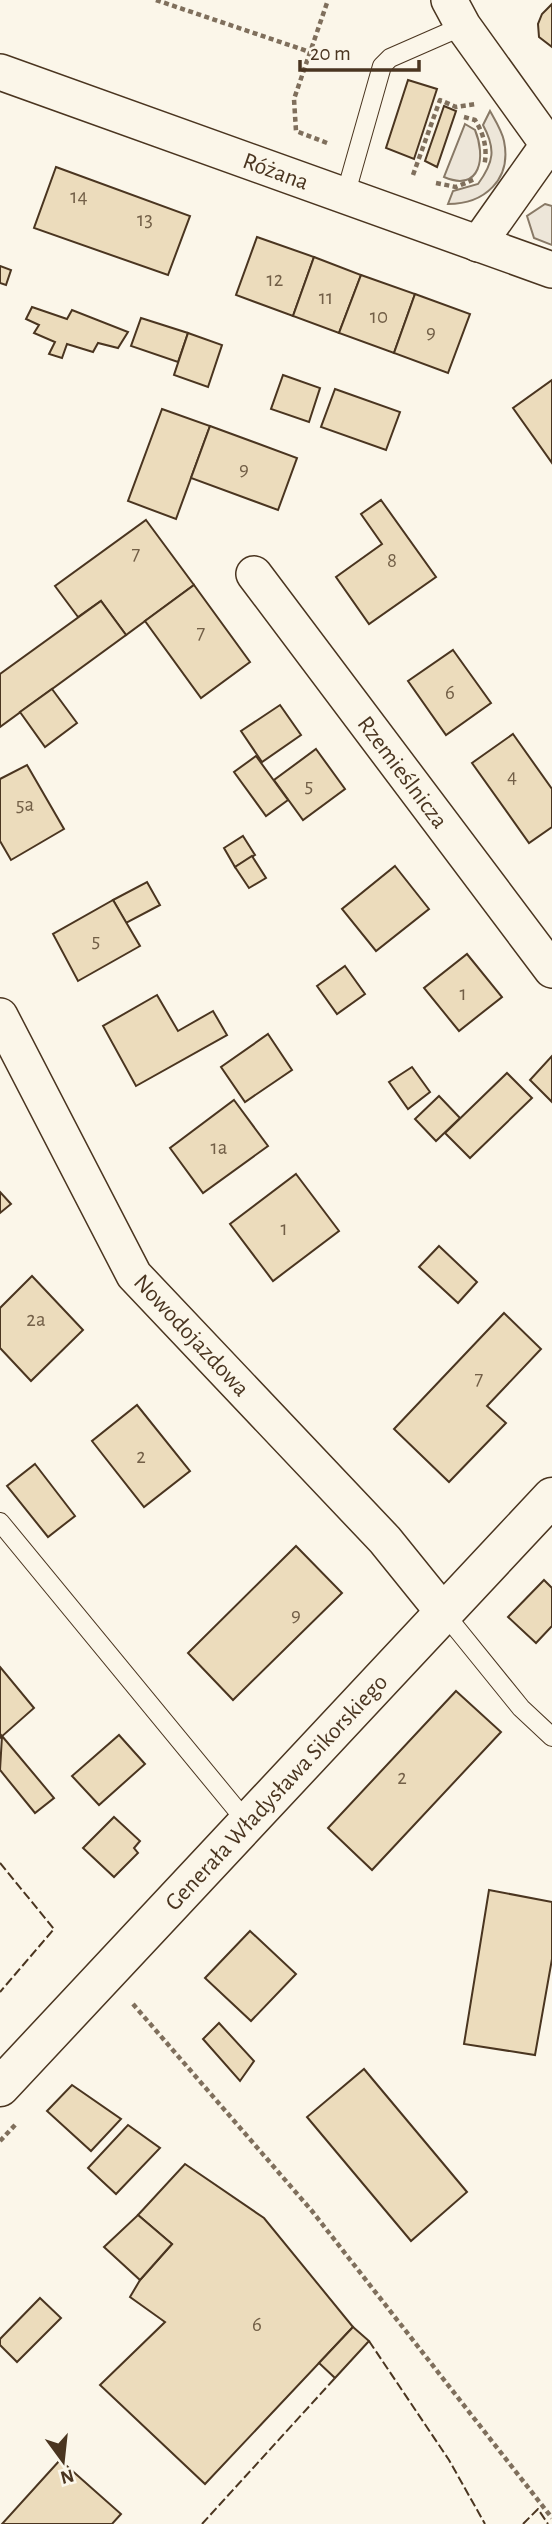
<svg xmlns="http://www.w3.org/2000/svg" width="552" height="2524" font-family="'Alegreya Sans',sans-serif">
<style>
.green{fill:#ede6d9;stroke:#887966;stroke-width:2}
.building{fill:#ecdcbc;stroke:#4a3520;stroke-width:2}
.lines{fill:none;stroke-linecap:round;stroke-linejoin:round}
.service-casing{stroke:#4a3520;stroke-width:20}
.minor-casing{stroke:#4a3520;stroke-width:38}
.tertiary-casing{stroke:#4a3520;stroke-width:41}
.path{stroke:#7f6f5c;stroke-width:4.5;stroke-dasharray:5 3.5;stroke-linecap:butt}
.service{stroke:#fbf6e9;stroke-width:18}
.minor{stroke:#fbf6e9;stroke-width:35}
.tertiary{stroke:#fbf6e9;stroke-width:38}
.fence{stroke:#4a3520;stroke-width:2;stroke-dasharray:9 3.5;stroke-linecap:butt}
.labels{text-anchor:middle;stroke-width:5;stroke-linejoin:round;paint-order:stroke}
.number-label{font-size:21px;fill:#725f47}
.street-label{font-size:24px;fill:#4a3520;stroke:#fbf6e9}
</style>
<rect width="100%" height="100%" fill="#fbf6e9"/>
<g class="green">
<path d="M490,111C495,120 502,131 504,141C512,180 484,204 448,204L453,191L478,184C494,162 496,149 483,125Z"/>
<path d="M465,124L475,130C486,156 481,193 444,177Z"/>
<path d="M545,204L552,206V245L534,238L527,216Z"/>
</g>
<g class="building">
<path d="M552,4V47L539,37L538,24L542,14Z"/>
<path d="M408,80L437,89L414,159L386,148Z"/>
<path d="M444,106L456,111L437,167L425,161Z"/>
<path d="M56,167L190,216L168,275L34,228Z"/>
<path d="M257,237L314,257L293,316L236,295Z"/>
<path d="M314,257L361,275L339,333L293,316Z"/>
<path d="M0,266L11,270L6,285L0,283Z"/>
<path d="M361,275L415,294L394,353L339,333Z"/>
<path d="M415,294L470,314L448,373L394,353Z"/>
<path d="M32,307L67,319L72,310L128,332L118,348L98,343L93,352L67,344L62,358L49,354L55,342L34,333L39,325L26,319Z"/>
<path d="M141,318L188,333L178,362L131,346Z"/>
<path d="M188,333L222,345L208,387L174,375Z"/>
<path d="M283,375L320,388L309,422L271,409Z"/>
<path d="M552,380V463L513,408Z"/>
<path d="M335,389L400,412L386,450L321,427Z"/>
<path d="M162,409L210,426L176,519L128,501Z"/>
<path d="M210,426L297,458L278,510L191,478Z"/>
<path d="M381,500L436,577L369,624L336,577L382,544L361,514Z"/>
<path d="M146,520L194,585L126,635L101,601L78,617L55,586Z"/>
<path d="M194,585L250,662L201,698L145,621Z"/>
<path d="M101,601L126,635L0,727V674Z"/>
<path d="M453,650L491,703L446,735L408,681Z"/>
<path d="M52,689L77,723L45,747L20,712Z"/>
<path d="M280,705L301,735L262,762L241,731Z"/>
<path d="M513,734L552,789V827L529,843L472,763Z"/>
<path d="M316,749L345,789L303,820L274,780Z"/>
<path d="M256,756L288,800L266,816L234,772Z"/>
<path d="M27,765L64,829L11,860L0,841V779Z"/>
<path d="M243,836L255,855L235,867L224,848Z"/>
<path d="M252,856L266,878L249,888L235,867Z"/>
<path d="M395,866L429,909L376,951L342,909Z"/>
<path d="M147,882L160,905L126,923L113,900Z"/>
<path d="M113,900L140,946L78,981L53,934Z"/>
<path d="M467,954L502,997L459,1031L424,988Z"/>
<path d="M345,966L365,994L337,1014L317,986Z"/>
<path d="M157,995L178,1031L213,1011L227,1035L136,1086L103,1026Z"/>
<path d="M268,1034L292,1070L245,1102L221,1067Z"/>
<path d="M552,1056V1102L530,1080Z"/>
<path d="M412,1067L430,1092L408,1109L389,1082Z"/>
<path d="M507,1073L532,1098L470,1158L445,1133Z"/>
<path d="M439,1096L460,1118L436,1141L415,1119Z"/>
<path d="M234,1100L268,1146L203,1193L170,1148Z"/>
<path d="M296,1174L339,1231L273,1281L230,1224Z"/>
<path d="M0,1192L11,1204L0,1213Z"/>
<path d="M439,1246L477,1282L458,1303L419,1267Z"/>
<path d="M32,1276L83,1330L31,1381L0,1348V1308Z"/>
<path d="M504,1313L541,1349L487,1406L506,1423L449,1482L394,1429Z"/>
<path d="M137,1405L190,1471L144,1507L92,1441Z"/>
<path d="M35,1464L75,1516L48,1537L7,1486Z"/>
<path d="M296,1546L342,1593L233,1700L188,1653Z"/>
<path d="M544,1580L552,1588V1626L536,1643L508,1617Z"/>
<path d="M0,1667L34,1708L0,1738Z"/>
<path d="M456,1691L501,1732L372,1870L328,1828Z"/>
<path d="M119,1735L145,1764L99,1805L72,1776Z"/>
<path d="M2,1736L54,1798L35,1813L0,1770Z"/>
<path d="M114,1817L140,1841L134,1848L138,1853L114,1877L83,1848Z"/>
<path d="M489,1890L552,1902V1959L535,2055L464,2044Z"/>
<path d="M250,1931L296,1974L251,2021L205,1978Z"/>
<path d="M219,2023L254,2061L240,2081L203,2039Z"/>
<path d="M364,2069L467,2192L411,2241L307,2117Z"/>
<path d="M72,2085L121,2119L91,2151L47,2111Z"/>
<path d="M128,2125L160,2148L116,2194L88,2168Z"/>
<path d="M185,2164L264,2218L353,2327L205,2484L100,2385L165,2322L130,2297L140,2280L172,2244L138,2215Z"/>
<path d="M138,2215L172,2244L140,2280L104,2247Z"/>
<path d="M40,2298L61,2318L17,2362L0,2345V2339Z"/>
<path d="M353,2327L369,2341L335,2378L319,2363Z"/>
<path d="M60,2460L121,2514L112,2524H2Z"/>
</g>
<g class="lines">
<defs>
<g id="service">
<path d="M345,196L382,66L390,58L463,26"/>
<path d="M0,1522L246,1821"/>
<path d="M444,1613L521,1708L552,1737"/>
</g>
<g id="minor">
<path d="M449,0L463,26L552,150"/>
<path d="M0,72L552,270"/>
<path d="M478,244L548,145"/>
<path d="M254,574L552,970"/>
<path d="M0,1016L134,1275L385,1540L444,1613"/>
</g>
<path id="tertiary" d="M0,2087L552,1497"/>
</defs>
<use href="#service" class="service-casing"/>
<use href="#minor" class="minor-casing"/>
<use href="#tertiary" class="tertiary-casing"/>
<g class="path">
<path d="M156,0L310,52"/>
<path d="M464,117L475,120C484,134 488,150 484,166"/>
<path d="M327,143L296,131L294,99L328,0"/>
<path d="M413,175L440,100L456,107L476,104"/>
<path d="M436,183L456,187L475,179"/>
<path d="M133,2004L312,2211L552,2518"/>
<path d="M0,2141L16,2124"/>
</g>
<use href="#service" class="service"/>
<use href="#minor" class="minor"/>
<use href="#tertiary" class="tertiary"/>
<g class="fence">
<path d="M0,1863L54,1929L0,1992"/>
<path d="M369,2341L449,2460L485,2524"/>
<path d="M202,2524L335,2378"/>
<path d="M523,2524L538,2509L548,2524"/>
</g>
</g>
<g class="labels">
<g class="number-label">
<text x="79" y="203">14</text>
<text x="145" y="226">13</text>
<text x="275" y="286">12</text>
<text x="326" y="304">11</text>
<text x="379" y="323">10</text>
<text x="431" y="338">9</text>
<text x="244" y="475">9</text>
<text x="136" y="560">7</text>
<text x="392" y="567">8</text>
<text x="201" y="639">7</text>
<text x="450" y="699">6</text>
<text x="512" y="783">4</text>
<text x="309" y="792">5</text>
<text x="25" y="811">5a</text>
<text x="96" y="947">5</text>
<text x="463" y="1000">1</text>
<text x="219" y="1154">1a</text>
<text x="284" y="1235">1</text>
<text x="36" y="1326">2a</text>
<text x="479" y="1385">7</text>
<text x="141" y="1463">2</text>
<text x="296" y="1621">9</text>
<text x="402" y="1784">2</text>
<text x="257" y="2331">6</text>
</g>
<g class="street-label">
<text transform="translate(276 171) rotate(20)" y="8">Różana</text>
<text transform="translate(403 772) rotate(53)" y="8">Rzemieślnicza</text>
<text transform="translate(192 1335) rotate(47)" y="8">Nowodojazdowa</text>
<text transform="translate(276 1792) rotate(-47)" y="8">Generała Władysława Sikorskiego</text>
</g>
</g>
<g transform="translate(63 2461) rotate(165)" stroke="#fbf6e9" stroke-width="5" paint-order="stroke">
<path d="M0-5L12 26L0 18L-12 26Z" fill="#4a3520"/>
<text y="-10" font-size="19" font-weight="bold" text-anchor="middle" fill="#4a3520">N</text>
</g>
<path d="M300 60v10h119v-10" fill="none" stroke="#4a3520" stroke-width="3.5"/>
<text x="310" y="60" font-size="21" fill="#4a3520" stroke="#fbf6e9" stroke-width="5" paint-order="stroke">20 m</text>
</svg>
